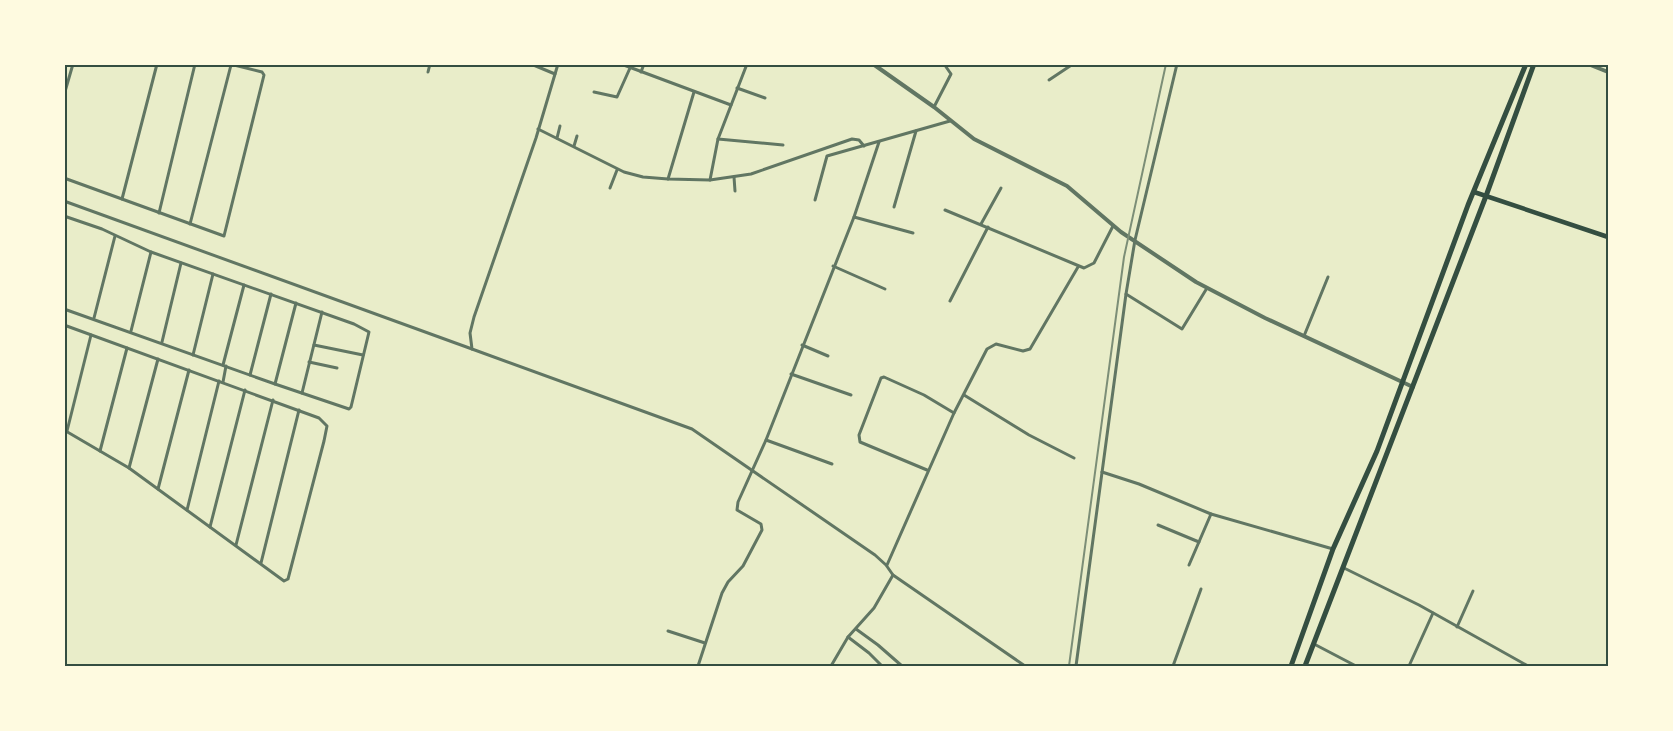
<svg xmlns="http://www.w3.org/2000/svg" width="1673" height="731" font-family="'Fira Sans Condensed',sans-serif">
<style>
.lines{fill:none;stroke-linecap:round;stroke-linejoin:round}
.minor{stroke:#617663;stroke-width:3}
.tertiary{stroke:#617663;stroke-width:4}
.secondary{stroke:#344e41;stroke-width:4.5}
.trunk{stroke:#344e41;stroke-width:5}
.rail{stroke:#7c8e77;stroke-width:2}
.neatline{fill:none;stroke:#344e41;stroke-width:2}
</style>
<rect width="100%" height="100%" fill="#e9edc9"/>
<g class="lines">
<g class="minor">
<path d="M531,64L555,74"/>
<path d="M558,64L536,138L474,317L470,333L472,349L692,429L875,555L886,565L893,575L1025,666"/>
<path d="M621,64L731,105"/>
<path d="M428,72L430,64"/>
<path d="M641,72L644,64"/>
<path d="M1049,80L1073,64"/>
<path d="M737,88L765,98"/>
<path d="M594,92L617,97L630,68"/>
<path d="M64,95L73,64"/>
<path d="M934,107L951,74L944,64"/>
<path d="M538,129L624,172L643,177L668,179L710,180L751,174L852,139L859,140L864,146"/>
<path d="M557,138L560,126"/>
<path d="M718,139L783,145"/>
<path d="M574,146L577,136"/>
<path d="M734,177L735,191"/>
<path d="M64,178L224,236L264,75L262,72L230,64"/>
<path d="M668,179L694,92"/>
<path d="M710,180L718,139L747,64"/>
<path d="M610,188L617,170"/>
<path d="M122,199L157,64"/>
<path d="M815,200L827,156L950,121"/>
<path d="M64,201L472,349"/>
<path d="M894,207L916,131"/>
<path d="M945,210L1084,268L1094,263L1113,226"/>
<path d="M159,213L195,64"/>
<path d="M64,216L102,229L151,252L354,324L369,332L351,407L349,409L275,384L64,309"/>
<path d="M854,217L913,233"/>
<path d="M190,224L231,65"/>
<path d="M981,224L1001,188"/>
<path d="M833,266L885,289"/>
<path d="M1126,294L1182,329L1207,288"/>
<path d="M950,301L988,227"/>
<path d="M94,318L115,236"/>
<path d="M64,325L319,418L327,426L324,441L288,579L284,581L129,468L64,430"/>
<path d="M131,331L151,252"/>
<path d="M1304,336L1328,277"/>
<path d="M162,342L181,263"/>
<path d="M314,345L363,355"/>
<path d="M802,345L828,356"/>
<path d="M193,355L213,274"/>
<path d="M309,362L337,368"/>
<path d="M223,365L244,285"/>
<path d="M791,374L851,395"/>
<path d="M250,375L271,294"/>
<path d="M223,382L226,366"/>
<path d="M275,384L296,303"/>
<path d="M302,393L322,312"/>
<path d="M964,395L1029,435L1074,458"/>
<path d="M67,431L91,335"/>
<path d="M766,440L832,464"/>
<path d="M100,451L127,348"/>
<path d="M129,468L158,359"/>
<path d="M927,470L860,442L859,435L881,378L884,377L924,395L954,413"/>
<path d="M1102,472L1139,484L1211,514L1333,549"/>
<path d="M158,489L189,370"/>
<path d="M187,510L219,381"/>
<path d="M1158,525L1199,542"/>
<path d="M210,527L245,390"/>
<path d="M236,545L273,400"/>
<path d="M261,563L299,410"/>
<path d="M887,565L954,413L987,349L996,344L1023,351L1030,349L1078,267"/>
<path d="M1189,565L1211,514"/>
<path d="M1344,568L1419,605L1528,666"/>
<path d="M1457,627L1473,591"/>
<path d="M856,629L878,645L902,666"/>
<path d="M668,631L705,643"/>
<path d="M848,637L869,653L882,666"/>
<path d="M1314,644L1356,666"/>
<path d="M698,666L722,593L728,582L743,566L762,530L761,524L737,510L738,502L766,440L854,217L879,142"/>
<path d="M831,666L848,637L874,608L893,575"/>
<path d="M1076,666L1126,294L1135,240L1177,64"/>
<path d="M1173,666L1201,589"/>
<path d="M1409,666L1433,613"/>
</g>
<g class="tertiary">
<path d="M873,64L934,107L974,139L1067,186L1121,232L1196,282L1265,318L1413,387"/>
<path d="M1588,64L1608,72"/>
</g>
<path class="secondary" d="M1474,192L1608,237"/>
<g class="trunk">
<path d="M1291,666L1333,549L1377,451L1468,205L1526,64"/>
<path d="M1305,666L1486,196L1534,64"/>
</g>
<path class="rail" d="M1069,666L1124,257L1166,64"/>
</g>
<rect width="1673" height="731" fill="none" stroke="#fefae0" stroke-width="132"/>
<rect x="66" y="66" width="1541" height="599" class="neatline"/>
</svg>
